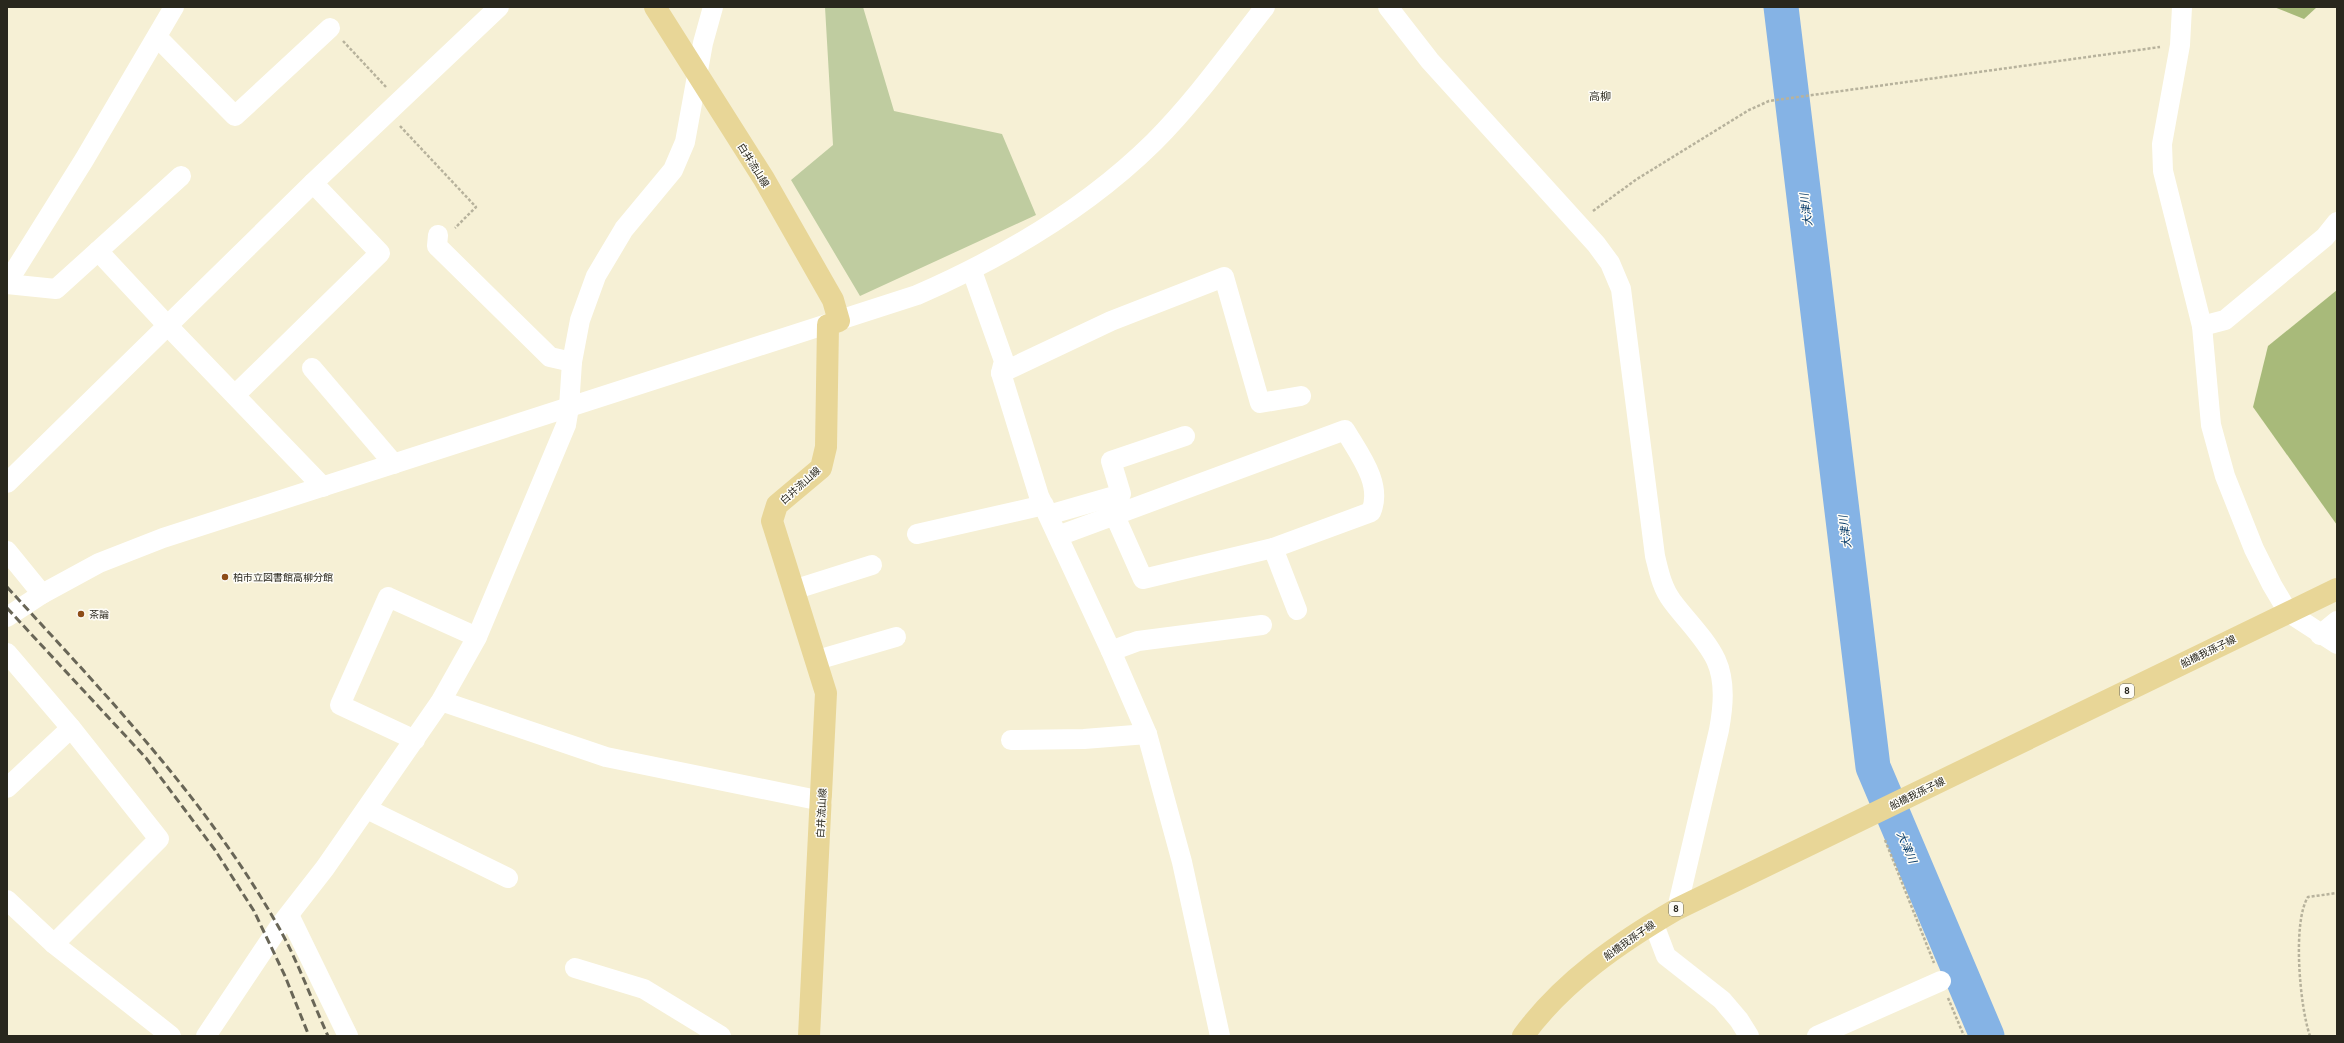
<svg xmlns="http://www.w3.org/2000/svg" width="2344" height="1043" font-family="Raleway,'Noto Sans JP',sans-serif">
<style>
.green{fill:#bfcca0}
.forest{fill:#a8ba7a}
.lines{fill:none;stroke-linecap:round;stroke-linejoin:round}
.river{stroke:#85b3e5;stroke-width:35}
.path{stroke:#b7b29c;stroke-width:2.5;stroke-dasharray:3 2;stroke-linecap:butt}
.minor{stroke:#fff;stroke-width:20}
.major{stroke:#e8d697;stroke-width:22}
.rail{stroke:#696657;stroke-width:3;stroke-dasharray:8 4;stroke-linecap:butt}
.poi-dot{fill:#8d4c17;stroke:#fefdf8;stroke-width:1.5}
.labels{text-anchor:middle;stroke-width:3;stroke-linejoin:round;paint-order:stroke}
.shield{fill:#fefdf8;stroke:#69675f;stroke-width:1}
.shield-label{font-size:9px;font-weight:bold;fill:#29271d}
.street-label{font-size:10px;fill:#29271d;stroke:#fefdf8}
.poi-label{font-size:10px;fill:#29271d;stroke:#fefdf8;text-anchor:start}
.neighbourhood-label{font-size:11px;fill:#29271d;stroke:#fefdf8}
.water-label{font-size:11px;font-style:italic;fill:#063a68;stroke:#fefdf8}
</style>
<rect width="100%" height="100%" fill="#f6f0d5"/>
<path class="green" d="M825,7H863L894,111L1002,134L1036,215L860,296L791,180L833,145Z"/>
<g class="forest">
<path d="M2274,7H2317L2304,19Z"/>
<path d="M2337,290V525L2253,407L2268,346Z"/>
</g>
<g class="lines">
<path class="river" d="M1781,7L1873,767L1987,1036"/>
<g class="path">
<path d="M343,41L386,87"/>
<path d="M400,126L476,207L455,228"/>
<path d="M1593,211L1637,179L1749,110L1769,101L2160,47"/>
<path d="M1885,840L1934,963"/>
<path d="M1948,998L1964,1036"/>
<path d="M2310,1036C2300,1008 2292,922 2308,897L2337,893"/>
</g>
<g class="minor">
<path d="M1388,7L1430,61L1596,244L1610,263L1621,289L1655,556C1659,572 1662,588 1672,601C1686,620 1706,639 1716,660C1726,682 1723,708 1719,730L1677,909"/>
<path d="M2182,7L2180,45L2162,144L2163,171L2202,326L2211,425L2225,476L2254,549L2272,585L2288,612L2337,644"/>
<path d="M157,37L235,116L330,28"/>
<path d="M438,235L437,246L550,357L572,362"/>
<path d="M98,251L167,325L323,487"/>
<path d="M972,271L1004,361L1001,373L1039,496L1111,651L1147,734L1182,862L1220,1036"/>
<path d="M7,283L84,160L174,7"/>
<path d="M7,284L56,289L181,176"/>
<path d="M2202,326L2225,320L2325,237L2337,222"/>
<path d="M312,368L394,464"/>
<path d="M1001,373L1111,321L1224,277L1260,403L1301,396"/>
<path d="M235,395L380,253L313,183"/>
<path d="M7,483L313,183L499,7"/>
<path d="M1048,515L1121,494L1111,461L1185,436"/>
<path d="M917,534L1044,505"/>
<path d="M1058,536L1345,430C1359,454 1383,484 1371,512L1273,548L1143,579L1115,516"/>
<path d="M1273,548L1297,610"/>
<path d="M7,551L42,594"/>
<path d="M793,590L872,565"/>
<path d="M7,617L42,594L99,563L163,538L917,295C1004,257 1086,209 1154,142C1195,101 1229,53 1265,7"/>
<path d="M2320,635L2337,621"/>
<path d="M1111,651L1138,641L1262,625"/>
<path d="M7,653L71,728L159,839L54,944"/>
<path d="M817,660L896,637"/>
<path d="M441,701L606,757L822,801"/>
<path d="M415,740L340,705L388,597L477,637"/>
<path d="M1011,740L1084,739L1147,734"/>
<path d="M7,788L71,728"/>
<path d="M367,809L508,878"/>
<path d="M7,900L54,944L171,1036"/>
<path d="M289,915L348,1036"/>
<path d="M1653,922L1666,956L1722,1000L1739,1020L1749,1036"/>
<path d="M575,968L644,989L721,1036"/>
<path d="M206,1036L279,927L325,868L441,701L477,637L566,425L569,407L572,362L580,320L596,276L624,229L673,170L685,142L703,43L713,7"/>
<path d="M1817,1036L1941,981"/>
</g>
<g class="major">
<path d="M655,7L764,179L833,300L839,321L828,325L826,447L821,468L777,505L772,521L826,693L809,1036"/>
<path d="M1523,1036C1562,982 1620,942 1677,909L2337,589"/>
</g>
<g class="rail">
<path d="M7,587C105,694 206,799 278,926C297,959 312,1001 328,1036"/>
<path d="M7,608L146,758L215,850L254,911L285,976L309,1036"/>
</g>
</g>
<g class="poi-dot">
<circle cx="225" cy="577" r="4"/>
<circle cx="81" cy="614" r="4"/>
</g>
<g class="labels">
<g class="shield">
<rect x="2120" y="684" width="14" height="14" rx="3"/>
<rect x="1669" y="902" width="14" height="14" rx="3"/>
</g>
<g class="shield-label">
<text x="2127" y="694">8</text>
<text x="1676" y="912">8</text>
</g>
<g class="street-label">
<text transform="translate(754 165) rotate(58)" y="4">白井流山線</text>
<text transform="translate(800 485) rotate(-42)" y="4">白井流山線</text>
<text transform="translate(2208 651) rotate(-26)" y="4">船橋我孫子線</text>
<text transform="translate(1917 793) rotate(-26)" y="4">船橋我孫子線</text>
<text transform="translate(821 813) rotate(-87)" y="4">白井流山線</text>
<text transform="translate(1629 940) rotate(-35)" y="4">船橋我孫子線</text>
</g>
<g class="poi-label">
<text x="233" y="581">柏市立図書館高柳分館</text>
<text x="89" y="618">茶論</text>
</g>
<g class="neighbourhood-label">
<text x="1600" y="100">高柳</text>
</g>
<g class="water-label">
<text transform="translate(1806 210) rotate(-97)" y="4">大津川</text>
<text transform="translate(1845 532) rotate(-97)" y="4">大津川</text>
<text transform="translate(1907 847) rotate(67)" y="4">大津川</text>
</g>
</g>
<rect width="2344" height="1043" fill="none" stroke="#29271d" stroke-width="16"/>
</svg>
